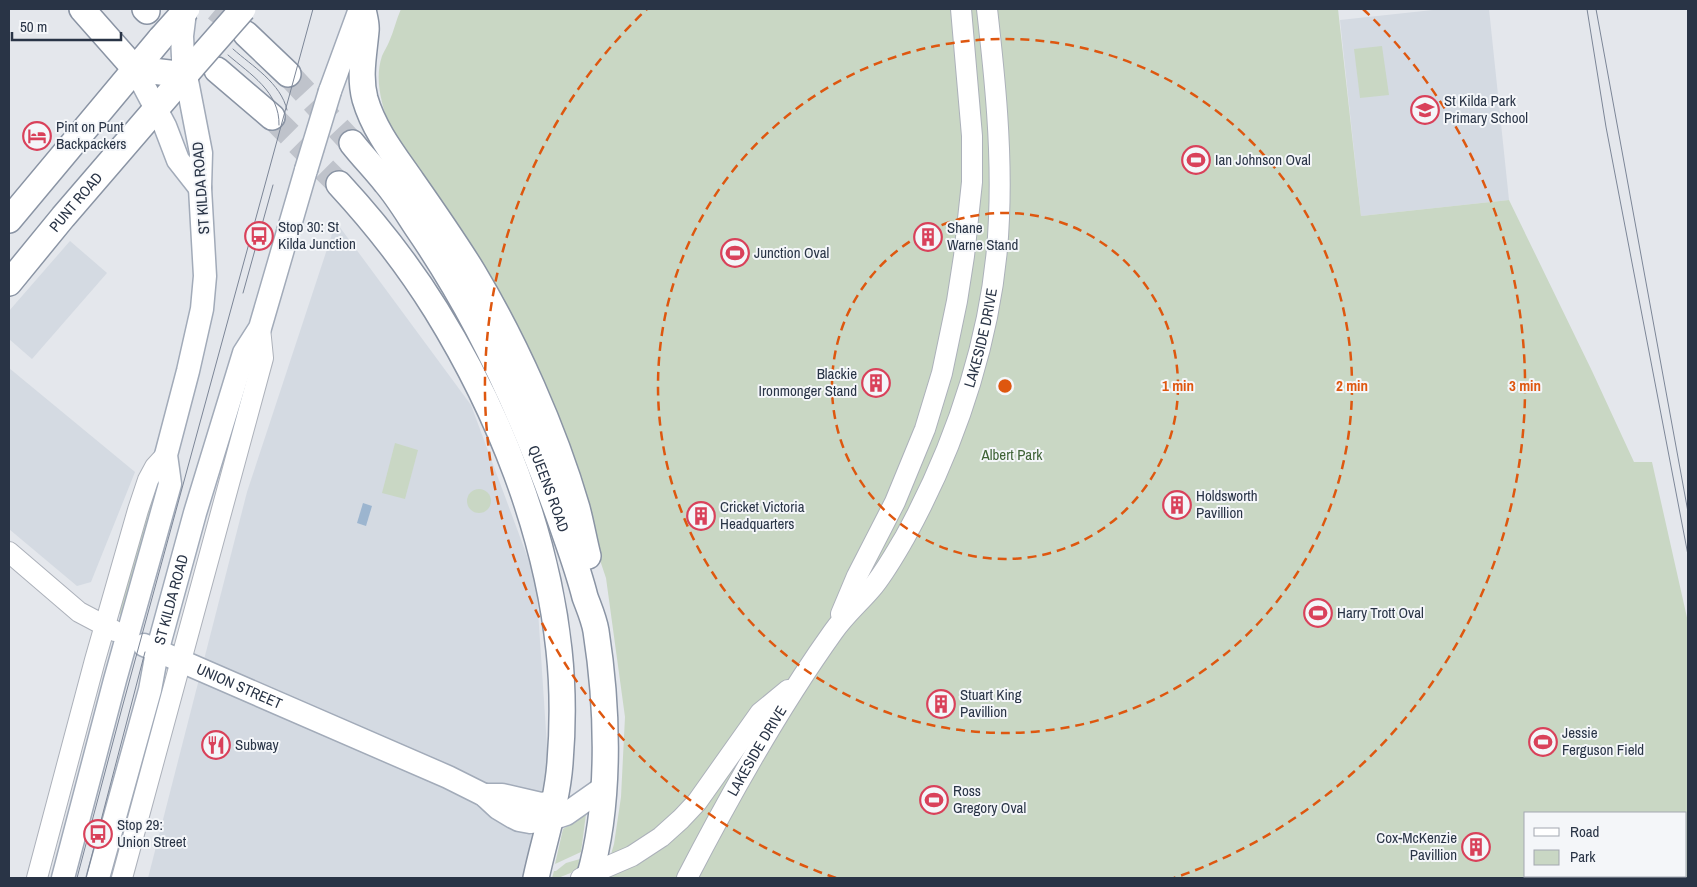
<svg xmlns="http://www.w3.org/2000/svg" width="1697" height="887" font-family="'Archivo Narrow',sans-serif">
<style>
.built{fill:#d4dae2}
.green{fill:#c9d7c4;fill-rule:evenodd}
.water{fill:#9cb5cf}
.lines{fill:none;stroke-linecap:round;stroke-linejoin:round}
.highway-tunnel{stroke:#bfc3cb;stroke-width:25;stroke-dasharray:25 12;stroke-linecap:butt}
.secondary-casing{stroke:#acb1ba;stroke-width:22}
.primary-casing{stroke:#a2abb9;stroke-width:25}
.highway-casing{stroke:#8a94a4;stroke-width:28}
.secondary{stroke:#fff;stroke-width:20}
.primary{stroke:#fff;stroke-width:22}
.highway{stroke:#fff;stroke-width:25}
.tram{stroke:#7c8697;stroke-width:1}
.primary-bridge-casing{stroke:#a2abb9;stroke-width:25;stroke-linecap:butt}
.highway-bridge-casing{stroke:#8a94a4;stroke-width:28;stroke-linecap:butt}
.primary-bridge{stroke:#fff;stroke-width:22}
.highway-bridge{stroke:#fff;stroke-width:25}
.ring{fill:none;stroke:#de570f;stroke-width:2.5;stroke-dasharray:9 6}
.labels{text-anchor:middle;stroke-width:4;stroke-linejoin:round;paint-order:stroke}
.poi-label{font-size:15px;fill:#293446;stroke:#f4f6f9;text-anchor:start}
.street-label{font-size:15px;fill:#293446;stroke:#f4f6f9}
.park-label{font-size:15px;fill:#3f6336;stroke:#f4f6f9}
.centre{fill:#de570f;stroke:#f4f6f9;stroke-width:2.5}
.ring-label{font-size:15px;text-anchor:middle;font-weight:bold;fill:#de570f;stroke:#f4f6f9;stroke-width:4;stroke-linejoin:round;paint-order:stroke}
</style>
<rect width="100%" height="100%" fill="#e4e7ec"/>
<g class="built">
<path d="M1442,9H1489L1509,200L1361,216L1340,20Z"/>
<path d="M336,222L471,405L536,580L549,777L524,878H148L247,492Z"/>
<path d="M70,241L107,273L32,359L9,339V311Z"/>
<path d="M9,368L135,472L91,582L77,586L9,529Z"/>
</g>
<g class="green">
<path d="M401,9H1338L1361,216L1509,200L1592,371L1634,462H1652L1688,622V878H604L614,844L621,797L625,717L606,578L575,486L389,126C382,104 374,80 382,56C384,51 387,47 389,42C394,31 396,20 401,9ZM1526,813H1686V876H1526Z"/>
<path d="M1382,46L1389,95L1360,98L1354,49Z"/>
<path d="M395,443L418,450L405,499L382,493Z"/>
<path d="M155,481L162,485L125,617L118,613Z"/>
<circle cx="479" cy="501" r="12"/>
<path d="M584,813L586,814L581,852L555,864L563,829L576,821Z"/>
<path d="M580,859L578,870L558,878H552L554,871H556L566,863Z"/>
</g>
<path class="water" d="M363,503L372,506L366,526L357,523Z"/>
<g class="lines">
<g class="highway-tunnel">
<path d="M216,9L246,34"/>
<path d="M288,74L352,143"/>
<path d="M272,117L339,184"/>
</g>
<defs>
<g id="secondary">
<path d="M9,552L79,612L115,631"/>
<path d="M841,614L857,576L895,502L925,429L942,373L957,301L964,256L972,182V136L961,9"/>
<path d="M37,878L95,660L138,510L148,480L155,467L166,455"/>
<path d="M122,878L263,358L260,328"/>
<path d="M581,878L632,856L661,837L681,819L697,802L760,713L788,690"/>
<path id="s1" d="M687,878C731,793 778,709 833,632C844,616 859,603 871,589C884,574 895,554 905,537C958,441 995,328 999,218C1002,148 995,79 987,9"/>
</g>
<g id="primary">
<path d="M135,69L165,126L178,160L200,188"/>
<path d="M330,91L360,9"/>
<path id="s2" d="M144,645L448,777L484,795L498,808L513,817L519,820L530,822L551,819L566,814L603,788"/>
<path d="M484,795H502L541,804L555,802"/>
<path d="M63,878L115,680L170,484L166,455L188,371L202,309L205,276L200,188L201,153L183,60"/>
<path id="s3" d="M98,878L150,690L157,652L195,513L244,353L260,328L306,170"/>
</g>
<g id="highway">
<path d="M82,9L135,69L186,75"/>
<path d="M145,9L147,11"/>
<path d="M363,9C364,16 367,24 366,31C364,54 359,76 365,99C374,130 394,155 412,181C433,211 454,241 473,272C515,342 554,429 577,508C581,523 584,540 588,556"/>
<path d="M246,34L288,74"/>
<path d="M217,70L272,117"/>
<path id="s4" d="M352,143C363,157 375,169 386,183C398,197 408,214 418,229C481,321 527,423 563,528C571,551 579,573 585,597C589,608 594,619 596,631C608,708 611,803 589,878"/>
<path d="M339,184C375,223 408,265 436,310C499,412 546,530 559,650C563,687 563,726 560,763C557,803 544,840 536,878"/>
<path d="M9,220L161,38"/>
<path id="s5" d="M9,283L63,217L193,66"/>
</g>
</defs>
<use href="#secondary" class="secondary-casing"/>
<use href="#primary" class="primary-casing"/>
<use href="#highway" class="highway-casing"/>
<use href="#secondary" class="secondary"/>
<use href="#primary" class="primary"/>
<use href="#highway" class="highway"/>
<g class="tram">
<path d="M1587,9L1606,127L1688,555"/>
<path d="M1596,9L1688,512"/>
<path d="M233,49C252,66 281,83 287,110"/>
<path d="M228,55C250,74 280,92 279,125"/>
<path d="M243,293L273,185"/>
<path d="M77,878L122,708L313,9"/>
<path d="M86,878L145,652"/>
</g>
<defs>
<g id="primary-bridge">
<path d="M183,57L182,36L185,12"/>
<path d="M306,170L330,91"/>
</g>
<g id="highway-bridge">
<path d="M161,38L187,9"/>
<path d="M193,66L243,9"/>
</g>
</defs>
<use href="#primary-bridge" class="primary-bridge-casing"/>
<use href="#highway-bridge" class="highway-bridge-casing"/>
<use href="#primary-bridge" class="primary-bridge"/>
<use href="#highway-bridge" class="highway-bridge"/>
</g>
<g class="ring">
<circle cx="1005" cy="386" r="173"/>
<circle cx="1005" cy="386" r="347"/>
<path d="M836 878A520 520 0 0 1 647 9M1363 9A520 520 0 0 1 1174 878"/>
</g>
<defs>
<symbol id="school-ring" viewBox="-11 -11 22 22"><circle r="9.5" fill="#f4f6f9" stroke="#d9415a" stroke-width="1.5"/><path d="M0-5L7-2L0 1L-7-2ZM-4 1L0 2.5L4 1V4Q0 6-4 4Z" fill="#d9415a"/></symbol>
<symbol id="hotel-ring" viewBox="-11 -11 22 22"><circle r="9.5" fill="#f4f6f9" stroke="#d9415a" stroke-width="1.5"/><path d="M-6-4.5h1.5V1H6V5H4.5V3h-9V5H-6ZM-4 0a1.8 1.8 0 1 1 3.6 0ZM.5 0V-2.5h3Q6-2.5 6 0Z" fill="#d9415a"/></symbol>
<symbol id="stadium-ring" viewBox="-11 -11 22 22"><circle r="9.5" fill="#f4f6f9" stroke="#d9415a" stroke-width="1.5"/><path d="M0-5a6.5 5 0 1 0 0 10a6.5 5 0 1 0 0-10ZM-3.5-1.8h7v3.6h-7Z" fill="#d9415a"/></symbol>
<symbol id="bus-ring" viewBox="-11 -11 22 22"><circle r="9.5" fill="#f4f6f9" stroke="#d9415a" stroke-width="1.5"/><path d="M-5-6H5V4H4V6H2V4H-2V6H-4V4H-5ZM-3.5-4V0h7V-4ZM-3.5 1.2v1.5H-2V1.2ZM2 1.2v1.5H3.5V1.2Z" fill="#d9415a"/></symbol>
<symbol id="building-ring" viewBox="-11 -11 22 22"><circle r="9.5" fill="#f4f6f9" stroke="#d9415a" stroke-width="1.5"/><path d="M-4-6H4V6H1V3H-1V6H-4ZM-2.5-4.3h1.7v1.8h-1.7ZM.8-4.3h1.7v1.8H.8ZM-2.5-1h1.7V.8h-1.7ZM.8-1h1.7V.8H.8Z" fill="#d9415a"/></symbol>
<symbol id="restaurant-ring" viewBox="-11 -11 22 22"><circle r="9.5" fill="#f4f6f9" stroke="#d9415a" stroke-width="1.5"/><path d="M-5-6h1v4h1v-4h1v4h1v-4h1v5L-1.5 .5V6h-2V.5L-5-1ZM5-6V6H3V1.5H1.5Q1.5-4 5-6Z" fill="#d9415a"/></symbol>
</defs>
<g fill-rule="evenodd">
<use href="#school-ring" x="1409" y="94" width="32" height="32"/>
<use href="#hotel-ring" x="21" y="120" width="32" height="32"/>
<use href="#stadium-ring" x="1180" y="144" width="32" height="32"/>
<use href="#bus-ring" x="243" y="220" width="32" height="32"/>
<use href="#building-ring" x="912" y="221" width="32" height="32"/>
<use href="#stadium-ring" x="719" y="237" width="32" height="32"/>
<use href="#building-ring" x="860" y="367" width="32" height="32"/>
<use href="#building-ring" x="1161" y="489" width="32" height="32"/>
<use href="#building-ring" x="685" y="500" width="32" height="32"/>
<use href="#stadium-ring" x="1302" y="597" width="32" height="32"/>
<use href="#building-ring" x="925" y="688" width="32" height="32"/>
<use href="#stadium-ring" x="1527" y="726" width="32" height="32"/>
<use href="#restaurant-ring" x="200" y="729" width="32" height="32"/>
<use href="#stadium-ring" x="918" y="784" width="32" height="32"/>
<use href="#bus-ring" x="82" y="818" width="32" height="32"/>
<use href="#building-ring" x="1460" y="831" width="32" height="32"/>
</g>
<g class="labels">
<g class="poi-label">
<text x="1444" y="106">St Kilda Park<tspan x="1444" dy="17">Primary School</tspan></text>
<text x="56" y="132">Pint on Punt<tspan x="56" dy="17">Backpackers</tspan></text>
<text x="1215" y="165">Ian Johnson Oval</text>
<text x="278" y="232">Stop 30: St<tspan x="278" dy="17">Kilda Junction</tspan></text>
<text x="947" y="233">Shane<tspan x="947" dy="17">Warne Stand</tspan></text>
<text x="754" y="258">Junction Oval</text>
<text x="857" y="379" text-anchor="end">Blackie<tspan x="857" dy="17">Ironmonger Stand</tspan></text>
<text x="1196" y="501">Holdsworth<tspan x="1196" dy="17">Pavillion</tspan></text>
<text x="720" y="512">Cricket Victoria<tspan x="720" dy="17">Headquarters</tspan></text>
<text x="1337" y="618">Harry Trott Oval</text>
<text x="960" y="700">Stuart King<tspan x="960" dy="17">Pavillion</tspan></text>
<text x="1562" y="738">Jessie<tspan x="1562" dy="17">Ferguson Field</tspan></text>
<text x="235" y="750">Subway</text>
<text x="953" y="796">Ross<tspan x="953" dy="17">Gregory Oval</tspan></text>
<text x="117" y="830">Stop 29:<tspan x="117" dy="17">Union Street</tspan></text>
<text x="1457" y="843" text-anchor="end">Cox-McKenzie<tspan x="1457" dy="17">Pavillion</tspan></text>
</g>
<g class="street-label">
<text transform="translate(201 188) rotate(-94)" y="5">ST KILDA ROAD</text>
<text dy="5" stroke="none"><textPath href="#s5" startOffset="105">PUNT ROAD</textPath></text>
<text dy="5" stroke="none"><textPath href="#s1" startOffset="620">LAKESIDE DRIVE</textPath></text>
<text dy="5" stroke="none"><textPath href="#s4" startOffset="400">QUEENS ROAD</textPath></text>
<text dy="5" stroke="none"><textPath href="#s3" startOffset="288">ST KILDA ROAD</textPath></text>
<text dy="5" stroke="none"><textPath href="#s2" startOffset="104">UNION STREET</textPath></text>
<text dy="5" stroke="none"><textPath href="#s1" startOffset="145">LAKESIDE DRIVE</textPath></text>
</g>
<g class="park-label">
<text x="1012" y="460">Albert Park</text>
</g>
</g>
<circle cx="1005" cy="386" r="8" class="centre"/>
<g class="ring-label">
<text x="1178" y="391">1 min</text>
<text x="1352" y="391">2 min</text>
<text x="1525" y="391">3 min</text>
</g>
<rect width="1697" height="887" fill="none" stroke="#293446" stroke-width="20"/>
<rect x="1524" y="812" width="162" height="65" fill="#f4f6f9" stroke="#a3a8b1"/>
<rect x="1534" y="828" width="25" height="8" fill="#ffffff" stroke="#a3a8b1"/>
<text x="1570" y="837" font-size="15" fill="#293446">Road</text>
<rect x="1534" y="850" width="25" height="15" fill="#c9d7c4" stroke="#a3a8b1"/>
<text x="1570" y="862" font-size="15" fill="#293446">Park</text>
<path d="M12 32v8h109v-8" fill="none" stroke="#293446" stroke-width="2.5"/>
<text x="20" y="32" font-size="15" fill="#293446" stroke="#f4f6f9" stroke-width="4" paint-order="stroke">50 m</text>
</svg>
